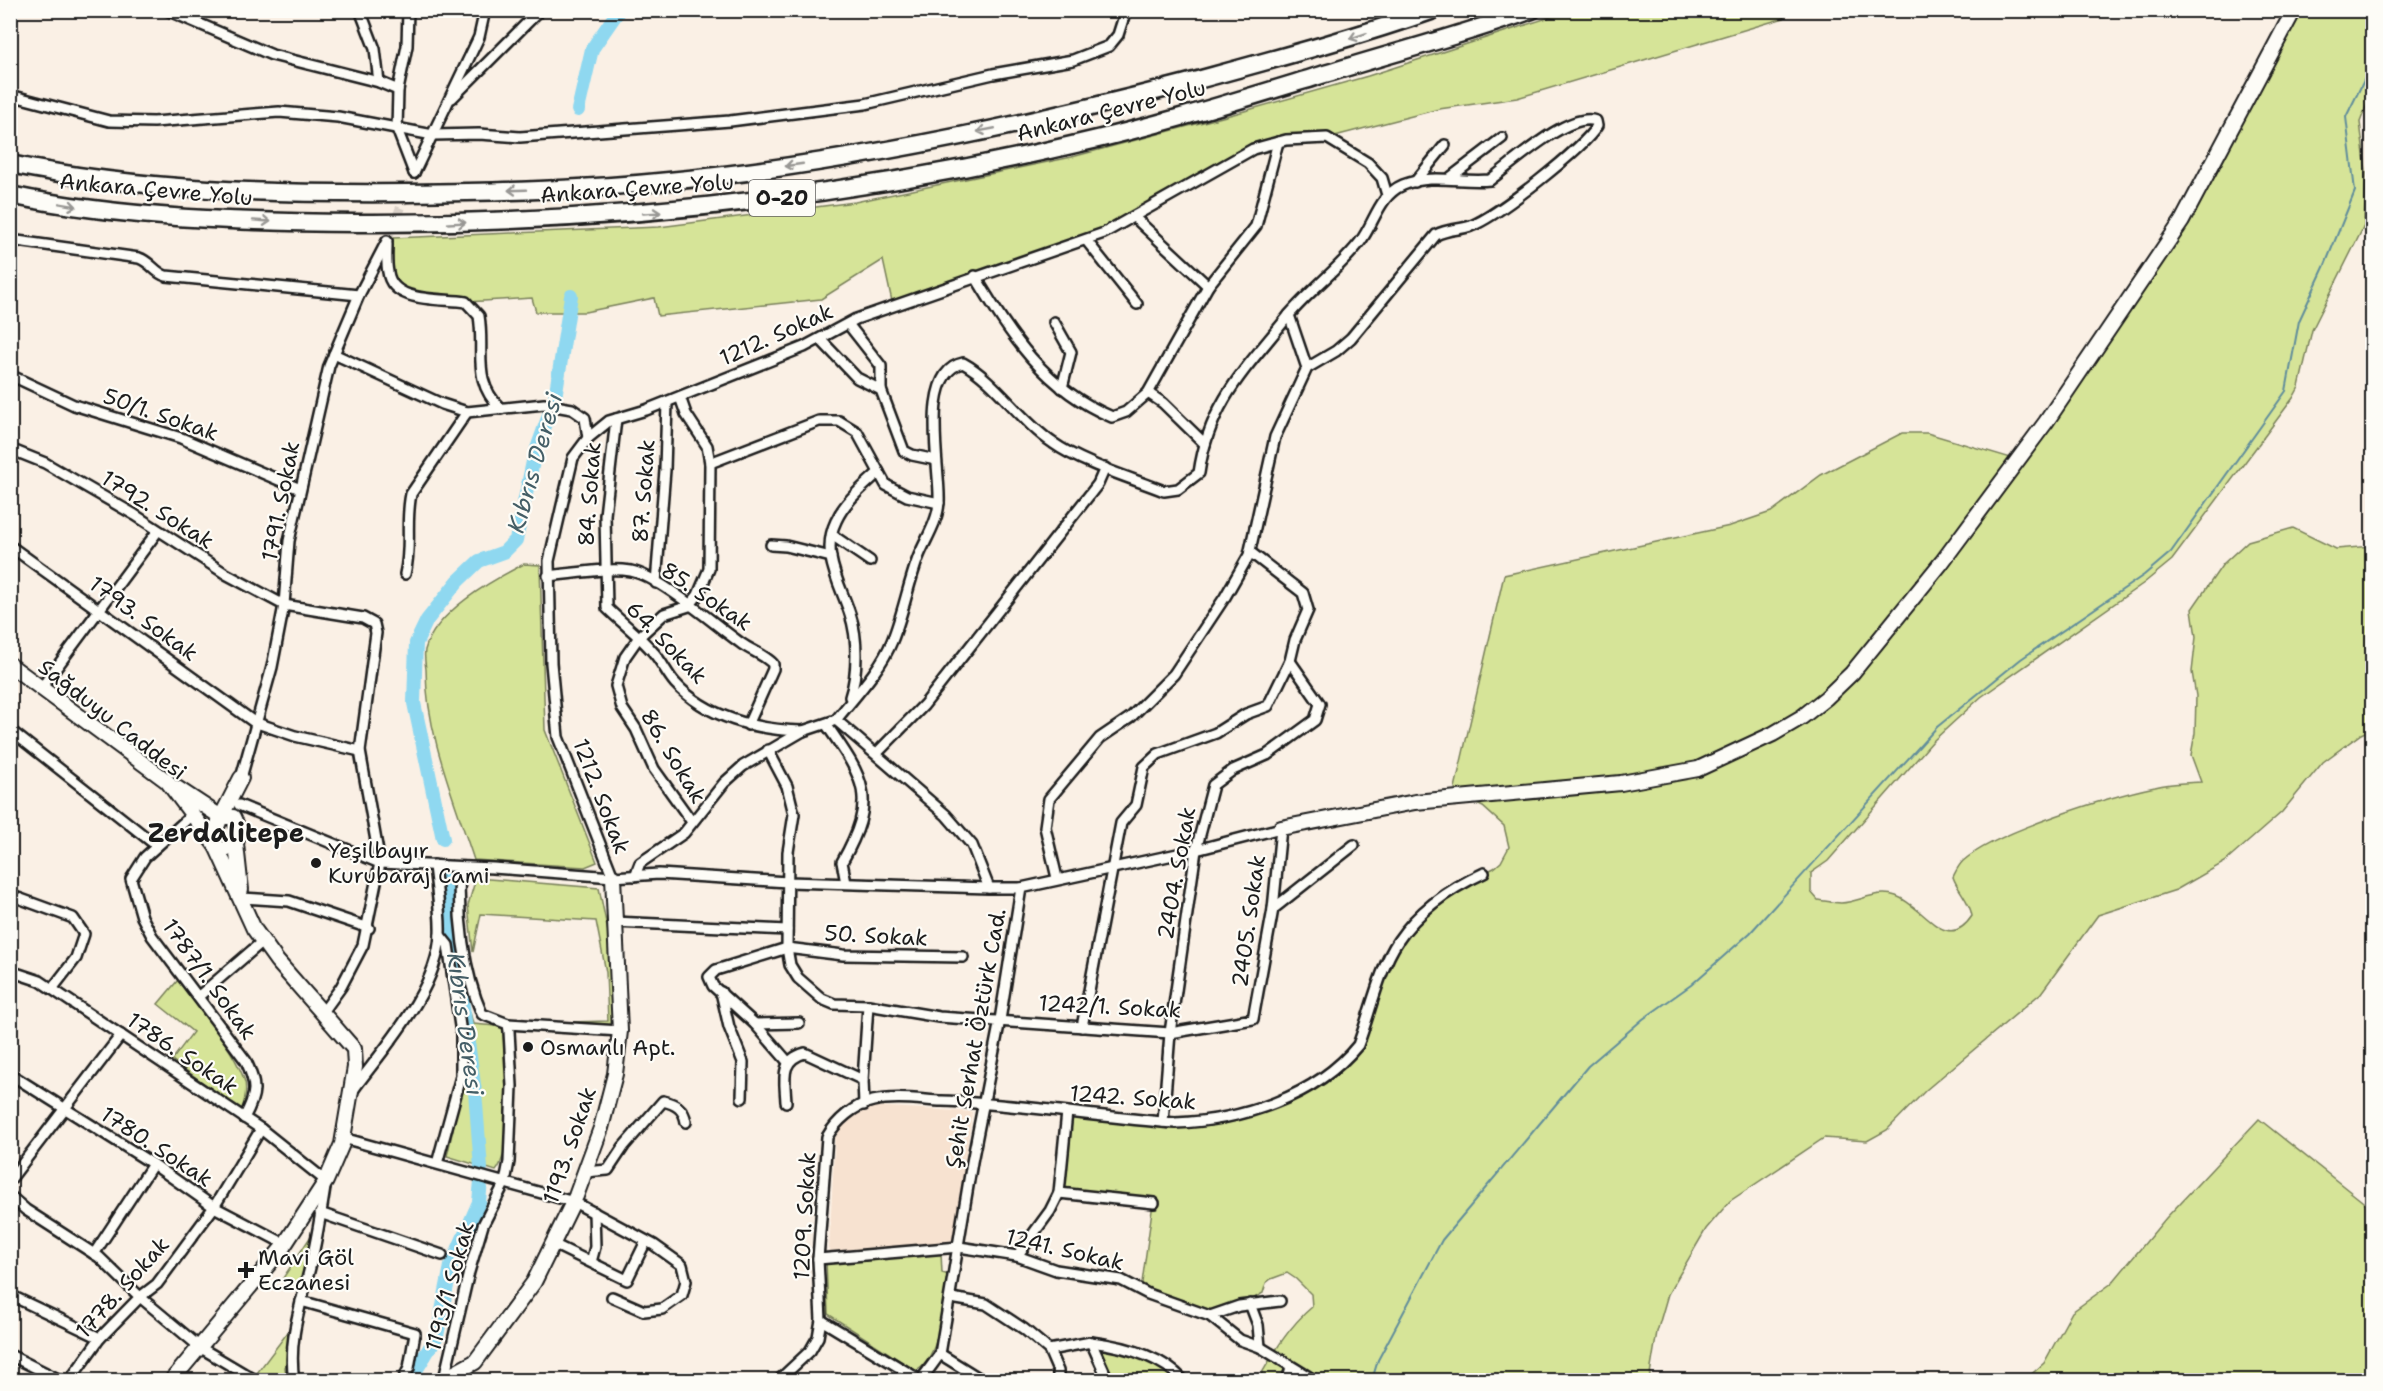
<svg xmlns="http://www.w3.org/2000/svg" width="2383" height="1391" font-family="'Shantell Sans',sans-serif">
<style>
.built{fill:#f7e2d0}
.green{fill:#d6e498;stroke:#79805a;stroke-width:1.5}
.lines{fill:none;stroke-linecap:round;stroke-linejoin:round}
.stream{stroke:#618d9b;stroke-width:2}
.river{stroke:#8fd8f0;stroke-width:14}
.street-tunnel{stroke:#d9d0c7;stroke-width:9;stroke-dasharray:9 4.5;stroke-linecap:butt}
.street-casing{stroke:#1c1c1c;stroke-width:14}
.secondary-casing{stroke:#1c1c1c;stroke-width:18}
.highway-casing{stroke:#1c1c1c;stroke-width:21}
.street{stroke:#fdfcf7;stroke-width:9}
.secondary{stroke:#fdfcf7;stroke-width:14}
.highway{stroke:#fdfcf7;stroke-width:16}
.oneway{stroke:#989794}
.poi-dot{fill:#1c1c1c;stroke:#fdfcf7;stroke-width:2}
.labels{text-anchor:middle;stroke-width:4.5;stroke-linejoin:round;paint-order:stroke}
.shield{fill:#fdfcf7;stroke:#605f5e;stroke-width:1.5}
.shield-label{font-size:21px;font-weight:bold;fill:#1c1c1c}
.street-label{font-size:22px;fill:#1c1c1c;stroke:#fdfcf7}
.poi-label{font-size:22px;fill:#1c1c1c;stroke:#fdfcf7;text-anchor:start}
.water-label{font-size:24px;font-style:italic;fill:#445e66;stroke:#fdfcf7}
.quarter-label{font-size:26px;font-weight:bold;fill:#1c1c1c;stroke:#fdfcf7}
</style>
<rect width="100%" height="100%" fill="#faf0e5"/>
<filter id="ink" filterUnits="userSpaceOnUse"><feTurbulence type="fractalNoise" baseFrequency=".0167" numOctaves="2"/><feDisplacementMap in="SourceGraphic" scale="12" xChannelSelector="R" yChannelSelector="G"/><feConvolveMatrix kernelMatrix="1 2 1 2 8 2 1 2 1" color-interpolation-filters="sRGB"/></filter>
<g filter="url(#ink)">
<path class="built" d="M872,1106L972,1112L954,1242L829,1252L835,1138L842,1125L855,1114Z"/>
<g class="green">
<path d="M1781,10L1784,18L1517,98L1439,109L1327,138L1278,142L1196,183L1104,233L893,306L883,260L821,299L658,316L654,298L585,312H536L532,298L466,302L403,292L388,274L393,238L659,227L855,202L1072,157L1241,112L1368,76L1569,11Z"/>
<path d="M2298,11H2372V92L2360,122L2366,171L2364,226L2312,330L2299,387L2293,398L2172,560L2144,583L1981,697L1933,741L1828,861L1811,873V892L1818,900C1825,901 1834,903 1841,903C1860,902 1877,889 1896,896C1924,906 1946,955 1972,916C1970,901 1958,891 1953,877C1956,871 1958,866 1963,861C1995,832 2111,796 2155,787C2170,783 2186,783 2201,782L2191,755L2195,733L2196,696L2192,672L2196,637L2192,609L2223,564L2248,541L2293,528L2336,549L2372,546V729L2361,734L2323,762L2282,812L2225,862L2176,890L2098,915L2041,993L1926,1090L1887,1130L1867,1141L1824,1138L1730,1201L1706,1229L1668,1294L1657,1332L1649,1380H1258C1273,1354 1288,1327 1312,1307L1311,1294L1296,1279L1287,1273L1271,1279L1266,1283L1263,1293L1251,1300L1210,1316L1141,1290L1153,1203L1059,1193L1067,1113L1175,1123L1235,1116L1315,1082L1358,1045L1390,956L1416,919L1469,880L1494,868L1501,862L1509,847L1504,826L1483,807L1464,798L1455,788L1504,575L1730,526L1771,512L1821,475L1902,433H1927L2014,459L2160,250Z"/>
<path d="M524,564L540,565L545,730L597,862L585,867L474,860C454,798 426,734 426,669C425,663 424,656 425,650C435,612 491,581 524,564Z"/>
<path d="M476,878L599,888L610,942L614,1025L570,1022L608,1021L606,972L596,921L481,914L473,952L468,905Z"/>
<path d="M178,980C199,1009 232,1046 244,1079C248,1089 244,1101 242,1111L172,1060L193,1032L158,1004Z"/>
<path d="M470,1012L473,1024L496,1026L503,1029C504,1060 515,1149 496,1171L447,1156C459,1104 466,1066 464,1013Z"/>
<path d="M2259,1119L2372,1209V1380H2025L2044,1363L2072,1312L2112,1283L2166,1218Z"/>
<path d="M313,1233L298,1291L283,1278Z"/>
<path d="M941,1253L942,1273L949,1275C947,1300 939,1359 916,1371L828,1314L826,1260Z"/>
<path d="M291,1328L285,1368L287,1380H267L257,1373Z"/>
<path d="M1091,1342L1151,1359L1183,1380H1108Z"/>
</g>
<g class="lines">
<path class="stream" d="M1372,1380L1378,1360L1442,1240L1588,1066L1643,1019L1691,985L1750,933L1937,727L2021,659L2144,575L2171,552L2286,391L2299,321L2325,265L2355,191L2346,117L2372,64"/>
<g class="river">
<path d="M578,110L592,49L619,10"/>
<path d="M443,839L414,703L416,643L427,620L458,581L479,561L504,552L516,540L534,457L555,398L571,296"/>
<path d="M445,881L475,1091L481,1168"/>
<path d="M410,1380L437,1336L451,1266L479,1202L481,1181"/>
</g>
<path class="street-tunnel" d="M387,241L414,173"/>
<defs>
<g id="street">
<path d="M167,10L272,55L379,82L398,90"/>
<path d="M360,10L375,49L379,82"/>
<path d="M408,10L407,46L398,90L397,129L414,173"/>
<path d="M10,95L109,121L154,122L279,112L338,117L433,135L479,134L520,137L730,121L865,104L993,74L1073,60L1109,46L1118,35L1126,10"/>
<path d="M452,98L540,10"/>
<path d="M414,173L479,37L485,10"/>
<path d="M1451,177L1502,138"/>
<path d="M1415,182L1445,145"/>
<path d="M1134,217L1208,286"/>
<path d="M10,240L139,258C151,262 155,273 166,276L359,295"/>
<path d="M1086,240L1137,304"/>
<path d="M387,244C387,253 386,263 388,272C392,304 442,298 466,302L479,316C485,352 471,380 501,409"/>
<path d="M975,276C1011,336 1045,389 1112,417L1126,412L1148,393L1208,286L1256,226L1278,142"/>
<path d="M1054,322L1071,352L1062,388"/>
<path d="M848,324L881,366V390"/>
<path d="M820,339L857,378L881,390L904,451L912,455L936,460"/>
<path d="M334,354L442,404L467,412L544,404L572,409L585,418L588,438"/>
<path d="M10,375L74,405L181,438L300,489"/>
<path d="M1148,393L1163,403L1205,444"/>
<path d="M680,397L686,414L707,446L710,463L709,569L698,595L689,606L664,614L639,637L625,657L616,686L622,708L636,729L654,769L692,822"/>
<path d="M616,419L605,515L607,608C622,623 640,636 654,653C662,662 667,674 675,683C707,718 757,730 803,731"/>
<path d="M10,449L45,463L135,515L226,574L284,605L363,618L374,624L376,633L360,751L380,863L363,945L341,987L323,1012"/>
<path d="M710,463L819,421H839L857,432L886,485L907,496L939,503"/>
<path d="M832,535L870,561"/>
<path d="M771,545L786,546L831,557"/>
<path d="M10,546L254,722L295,736L360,751"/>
<path d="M405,574C412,545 405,523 411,494L467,412"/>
<path d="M548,576C572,574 607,567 631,571C661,577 715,625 742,644C752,651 765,655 773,664V669L748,725"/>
<path d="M656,583L665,470L667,402"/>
<path d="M42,687L157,532"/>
<path d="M850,697C858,673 858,638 850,614C840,583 820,554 836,521C845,501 863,487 879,472"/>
<path d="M826,724C865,780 878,798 842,862L846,883"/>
<path d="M10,730L157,846"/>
<path d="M877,753L924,705L1098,484L1105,468"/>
<path d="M241,778L272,667L284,605L289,541L329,366L359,295L387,241"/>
<path d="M239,805L380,863L493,868L613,877L659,874L788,882L989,888H1021L1196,850L1281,828L1273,909L1253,1019L1170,1033L939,1017L868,1005L834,1004L822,999L798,978L790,965L787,948L788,852L794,814L787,786L768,750"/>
<path d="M193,814L145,857L131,879L142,917L152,936L246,1061C257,1085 257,1094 244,1118"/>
<path d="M635,876L640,863L684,833L724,783L743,766L803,731L836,720"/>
<path d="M613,877L558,737L551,663L549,561L573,458L588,438L609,421L646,410L804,347L856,319L1104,233L1253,149L1286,140L1327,138L1368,163L1382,178L1387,195"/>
<path d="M1057,878L1045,827L1049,799L1100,738L1131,717L1174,674L1225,597L1249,555L1275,437L1307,368L1289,315C1311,289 1339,269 1360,242C1375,222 1379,195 1403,185C1432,173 1461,183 1490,180C1512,164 1569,111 1596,121L1597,126C1584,148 1496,217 1471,226C1459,230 1447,229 1436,235L1351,338L1336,351L1307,368"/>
<path d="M989,888L972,845L946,815L836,720C855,696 881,669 892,641C903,614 908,585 918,558C925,540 938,522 939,502C941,470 918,372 963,363C996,381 1020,421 1053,443C1081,463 1131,478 1164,491L1178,489L1199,473C1209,402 1247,368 1289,315"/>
<path d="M10,895L73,918L84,934L76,958L52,989"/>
<path d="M242,898L289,901L369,928"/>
<path d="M1273,909L1354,845"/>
<path d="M614,922L787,930"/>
<path d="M10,975L16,973L40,981L261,1129L326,1181C322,1207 318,1233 312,1259C303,1300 287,1337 294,1380"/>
<path d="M721,992L729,1027L743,1062L742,1098"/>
<path d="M199,996L263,941"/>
<path d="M508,1024L620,1031"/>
<path d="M755,1024L799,1023"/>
<path d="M1082,1027L1121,823L1136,805L1144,767L1158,754L1216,733L1246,714L1268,706L1290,661L1295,640L1308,610L1303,593L1250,552"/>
<path d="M788,1062L755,1024L713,986L709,977L716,970L787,948L843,955L963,957"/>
<path d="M10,1074L153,1164L214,1207L285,1244"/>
<path d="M354,1089C385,1047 438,989 440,934C441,911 436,887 434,865"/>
<path d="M786,1102C785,1080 779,1060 805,1053L863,1080"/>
<path d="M864,1105L863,1080L868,1005"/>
<path d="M1163,1122L1170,1033L1196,850L1213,785L1233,770L1267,755L1315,720L1320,704L1290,661"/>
<path d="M343,1138L574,1202L654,1245L682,1265L686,1281L682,1295L662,1309L644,1311L612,1297"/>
<path d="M438,1160L461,1076V1033L448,945L440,935"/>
<path d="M585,1172L608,1170L624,1146L663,1101C676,1104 684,1109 686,1122"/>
<path d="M10,1180L121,1035"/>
<path d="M1059,1193L1154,1203"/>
<path d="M10,1196L26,1210L99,1257L140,1297L201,1348L255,1380"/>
<path d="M320,1213L442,1255"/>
<path d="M553,1244L627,1280L646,1241"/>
<path d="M94,1254L153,1164"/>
<path d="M1017,1256L1050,1211L1059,1193L1067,1112"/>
<path d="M818,1259L959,1247L1017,1256L1056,1270L1121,1280L1148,1294L1210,1316L1240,1340L1260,1347L1314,1380"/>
<path d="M591,1262L595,1247L594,1212"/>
<path d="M10,1295L100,1338"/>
<path d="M951,1298L986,1304L1024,1329L1049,1350L1058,1371V1380"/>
<path d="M301,1301L415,1333L409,1368L403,1380"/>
<path d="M1250,1304L1258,1325L1260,1347"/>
<path d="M1210,1316L1239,1306L1280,1301"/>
<path d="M821,1320L920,1380"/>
<path d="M1091,1342C1123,1346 1161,1356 1183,1380"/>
<path d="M1049,1350L1091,1342L1108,1380"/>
<path d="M940,1354L982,1380"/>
<path d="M10,1355L60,1380"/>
<path d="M444,1379L469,1272L483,1225L505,1182L509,1162L512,1086L509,1031L508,1024L482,1014C463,971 457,915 460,868"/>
<path d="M70,1380L100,1338L140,1297L157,1284L214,1207L261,1129"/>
<path d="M779,1380L810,1351L818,1337L821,1320L818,1259L827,1137C836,1121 854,1105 873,1101C895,1096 920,1100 942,1101C1020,1104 1097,1117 1175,1123C1240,1121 1316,1097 1358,1045C1370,1014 1379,969 1398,941C1418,911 1451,888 1484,873"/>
<path d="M921,1380L940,1354L972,1162L1000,1020L1021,888"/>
<path d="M1287,1380L1291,1368"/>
</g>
<g id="secondary">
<path d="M10,665L167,781L216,846L254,929L277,961L354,1049L355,1067L342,1144L326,1181L283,1247L172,1380"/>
<path d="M177,788L221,817L241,778"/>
<path d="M221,817H233L239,830L236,844L223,850L216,846L214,834Z"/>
<path d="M1281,828L1415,802L1621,783L1698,769L1773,734L1802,717L1826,698L1852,673L1942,562L2046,422L2182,221L2294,10"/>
<path d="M236,844L241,890"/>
<path d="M442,1380L475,1362L534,1282L576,1196L601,1128L615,1074L620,1031L613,877"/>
</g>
<g id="highway">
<path d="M10,164C141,191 275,194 408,193C495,192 583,190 669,181C843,164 1014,128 1183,84C1267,61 1351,39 1434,10"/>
<path d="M10,195C124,219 243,222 359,223C601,224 841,199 1076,144C1165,124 1252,96 1338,70C1403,50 1469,33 1532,10"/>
</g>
</defs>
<use href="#street" class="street-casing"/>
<use href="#secondary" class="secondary-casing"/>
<use href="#highway" class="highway-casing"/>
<use href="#street" class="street"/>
<use href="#secondary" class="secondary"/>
<use href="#highway" class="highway"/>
</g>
<defs><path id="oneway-shaft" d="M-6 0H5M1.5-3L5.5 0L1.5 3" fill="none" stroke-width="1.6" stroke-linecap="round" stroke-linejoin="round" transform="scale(1.5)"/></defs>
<g class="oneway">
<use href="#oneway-shaft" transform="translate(1358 36) rotate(162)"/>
<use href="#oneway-shaft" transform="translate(986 130) rotate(169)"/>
<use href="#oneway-shaft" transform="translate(794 165) rotate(172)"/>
<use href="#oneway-shaft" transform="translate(517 190) rotate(178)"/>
<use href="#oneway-shaft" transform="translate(68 205) rotate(10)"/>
<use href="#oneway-shaft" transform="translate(652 213) rotate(-3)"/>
<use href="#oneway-shaft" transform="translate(262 221) rotate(4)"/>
<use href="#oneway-shaft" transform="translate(457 223) rotate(-3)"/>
</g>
</g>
<g class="poi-dot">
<circle cx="316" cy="863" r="6"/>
<circle cx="528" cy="1047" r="6"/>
<path d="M243 1261h6v6h6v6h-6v6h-6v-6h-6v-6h6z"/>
</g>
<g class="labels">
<rect class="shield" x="749" y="180" width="66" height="36" rx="4.5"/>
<g class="shield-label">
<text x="782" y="205">O-20</text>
</g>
<g class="street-label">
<text transform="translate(1111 110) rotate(-14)" y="8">Ankara Çevre Yolu</text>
<text transform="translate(637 188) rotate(-4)" y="8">Ankara Çevre Yolu</text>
<text transform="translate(156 189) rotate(5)" y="8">Ankara Çevre Yolu</text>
<text transform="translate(776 334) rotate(-24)" y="8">1212. Sokak</text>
<text transform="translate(161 414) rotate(19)" y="8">50/1. Sokak</text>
<text transform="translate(643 491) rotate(-86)" y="8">87. Sokak</text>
<text transform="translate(589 494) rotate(-86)" y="8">84. Sokak</text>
<text transform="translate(280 501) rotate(-79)" y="8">1791. Sokak</text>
<text transform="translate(158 509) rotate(32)" y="8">1792. Sokak</text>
<text transform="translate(707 596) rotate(34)" y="8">85. Sokak</text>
<text transform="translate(144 618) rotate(36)" y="8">1793. Sokak</text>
<text transform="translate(667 642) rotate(46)" y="8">64. Sokak</text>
<text transform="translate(113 719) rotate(38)" y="8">Sağduyu Caddesi</text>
<text transform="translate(674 756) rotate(59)" y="8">86. Sokak</text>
<text transform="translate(602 796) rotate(69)" y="8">1212. Sokak</text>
<text transform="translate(1176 873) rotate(-80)" y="8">2404. Sokak</text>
<text transform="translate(1248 921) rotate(-82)" y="8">2405. Sokak</text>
<text transform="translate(876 935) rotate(3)" y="8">50. Sokak</text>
<text transform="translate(210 979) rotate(54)" y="8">1787/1. Sokak</text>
<text transform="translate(1110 1006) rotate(3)" y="8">1242/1. Sokak</text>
<text transform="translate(975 1038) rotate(-80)" y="8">Şehit Serhat Öztürk Cad.</text>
<text transform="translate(183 1053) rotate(34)" y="8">1786. Sokak</text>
<text transform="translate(1133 1097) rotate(4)" y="8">1242. Sokak</text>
<text transform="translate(569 1145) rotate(-71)" y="8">1193. Sokak</text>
<text transform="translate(157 1146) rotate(33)" y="8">1780. Sokak</text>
<text transform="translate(804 1216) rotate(-87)" y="8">1209. Sokak</text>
<text transform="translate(1065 1249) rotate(13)" y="8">1241. Sokak</text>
<text transform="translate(449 1286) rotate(-75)" y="8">1193/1 Sokak</text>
<text transform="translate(122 1287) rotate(-48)" y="8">1778. Sokak</text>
</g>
<g class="poi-label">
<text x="328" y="858">Yeşilbayır<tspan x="328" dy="25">Kurubaraj Cami</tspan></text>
<text x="540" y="1055">Osmanlı Apt.</text>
<text x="258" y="1265">Mavi Göl<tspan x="258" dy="25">Eczanesi</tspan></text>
</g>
<g class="water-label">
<text transform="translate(535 463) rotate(-74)" y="8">Kıbrıs Deresi</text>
<text transform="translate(465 1024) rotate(82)" y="8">Kıbrıs Deresi</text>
</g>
<g class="quarter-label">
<text x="226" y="842">Zerdalitepe</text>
</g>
</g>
<rect width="2383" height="1391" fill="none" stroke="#fdfcf7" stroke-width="36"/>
<rect x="18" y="18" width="2347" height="1355" fill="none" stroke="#1c1c1c" stroke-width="2" filter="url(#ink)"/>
</svg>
